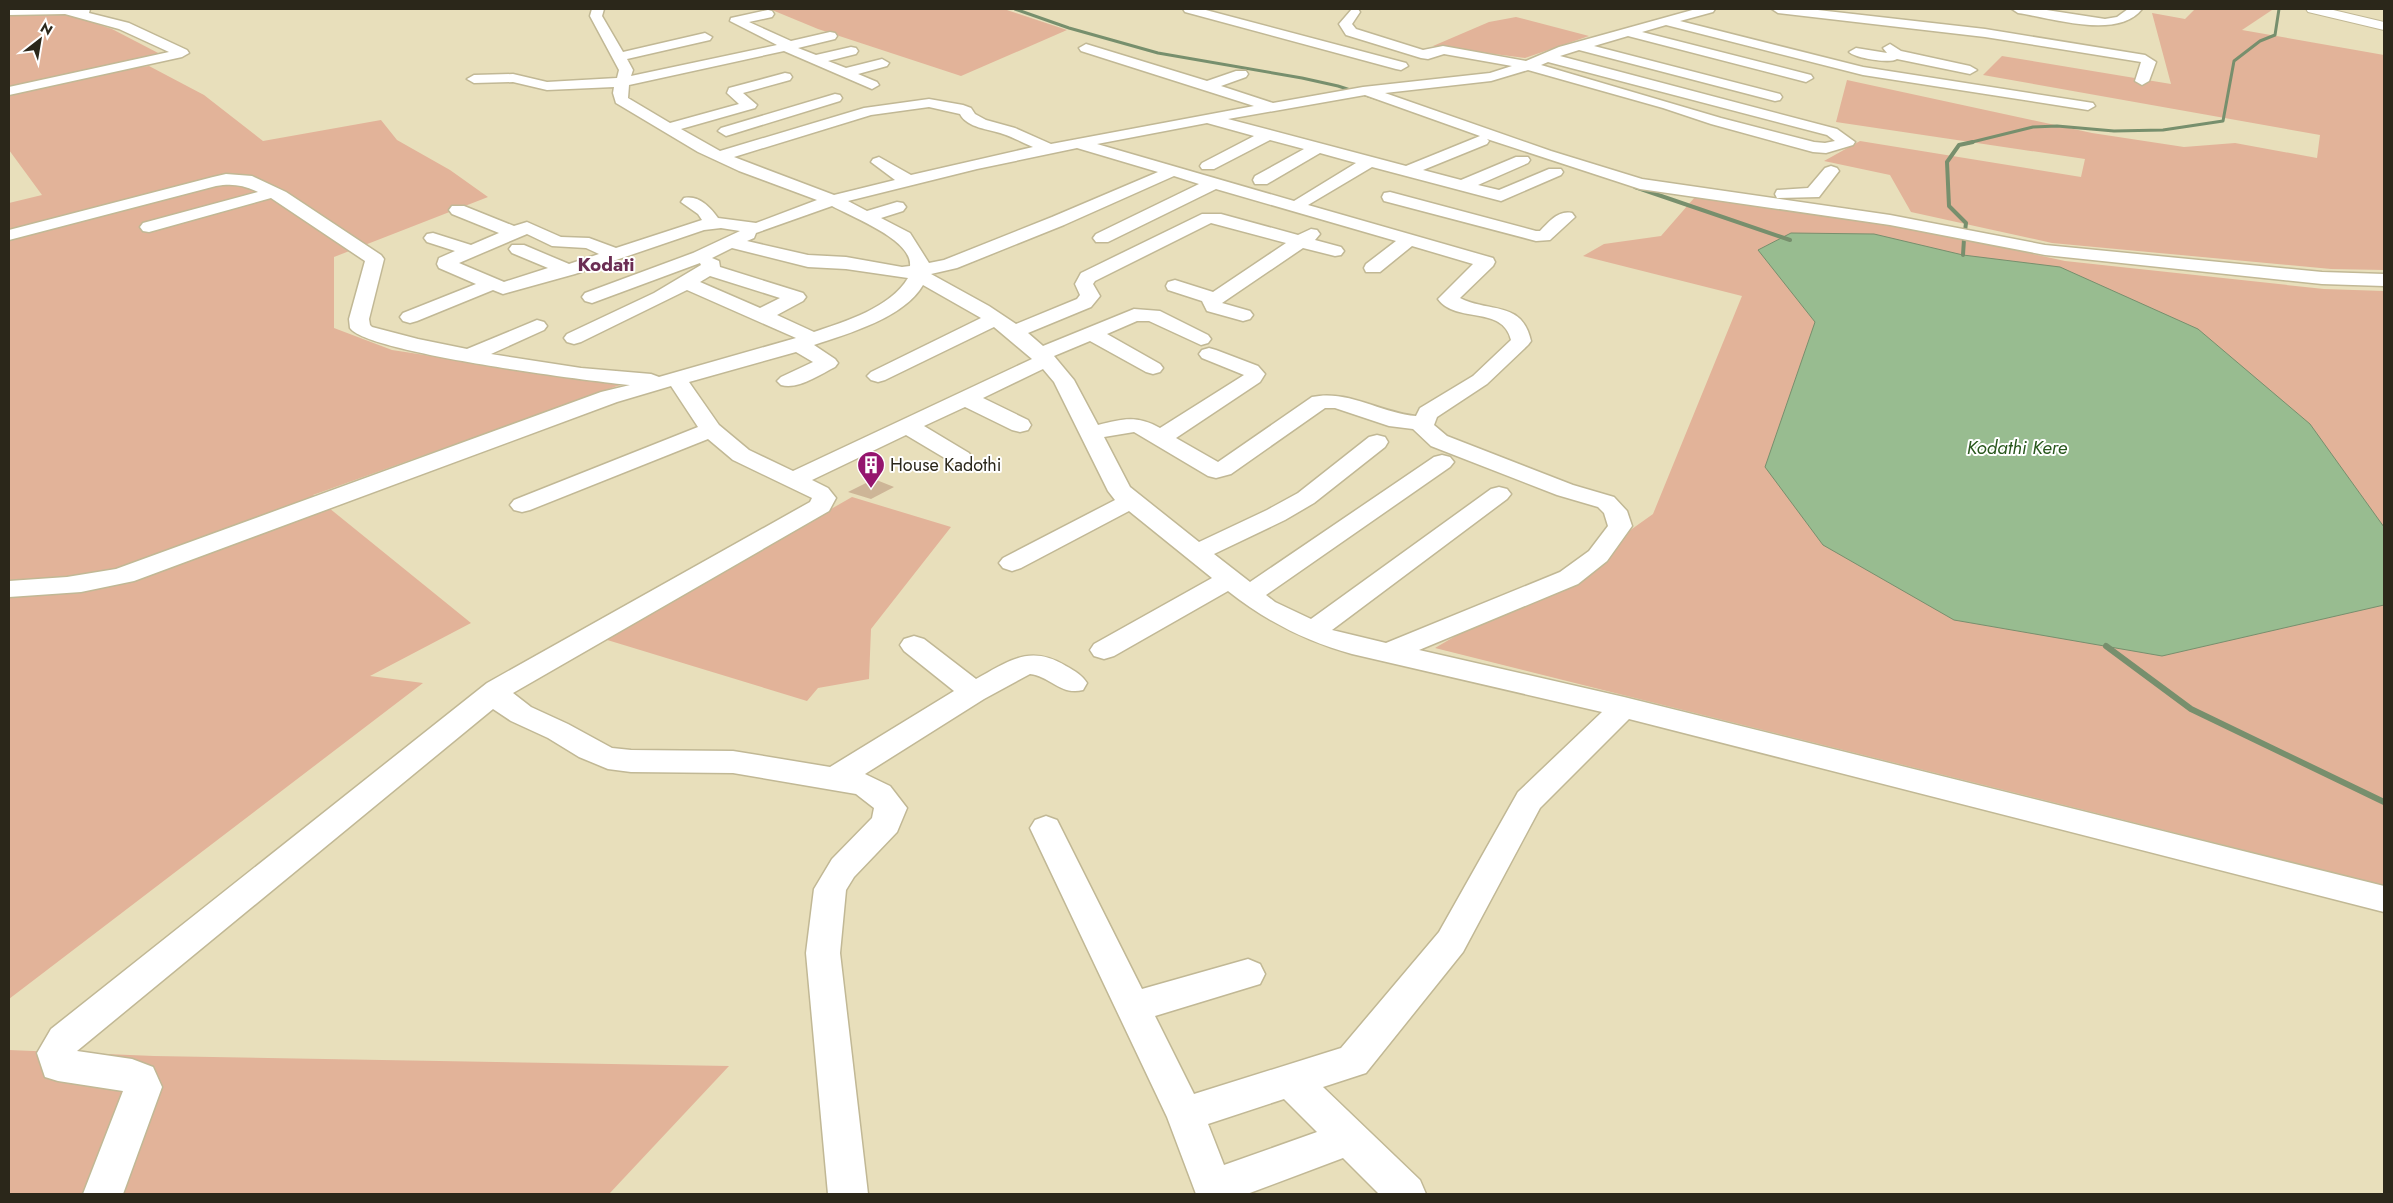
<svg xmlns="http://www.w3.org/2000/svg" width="2393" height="1203" font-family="Jost,sans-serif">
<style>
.green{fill:#e2b399}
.water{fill:#98bc90;stroke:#778f6d}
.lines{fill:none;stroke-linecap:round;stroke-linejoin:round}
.stream-far2{stroke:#778f6d;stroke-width:3}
.stream-far1{stroke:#778f6d;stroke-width:4}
.stream{stroke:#778f6d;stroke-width:6}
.building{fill:#cdb597}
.minor-casing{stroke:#c1b895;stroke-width:3}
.major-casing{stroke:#c1b895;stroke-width:2}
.minor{fill:#fff;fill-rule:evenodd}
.major{fill:#fff;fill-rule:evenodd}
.labels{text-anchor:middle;stroke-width:4;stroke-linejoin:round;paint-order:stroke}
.poi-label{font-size:18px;fill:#2b271a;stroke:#fff;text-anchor:start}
.far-district-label{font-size:19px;font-weight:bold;fill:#6b2d53;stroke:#fff}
.water-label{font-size:19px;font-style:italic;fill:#29581d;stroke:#fff}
</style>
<rect width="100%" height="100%" fill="#e8dfbb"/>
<g class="green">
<path d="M1004,9L1067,30L961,76L818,29L772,10Z"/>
<path d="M2195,9L2272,10L2242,30L2384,55V270L2331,269L2052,243L1911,212L1890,175L1824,161L1860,141L2081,177L2085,159L1836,122L1847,80L2092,133L2184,147L2235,143L2317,158L2320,135L1983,75L2002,56L2171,84L2152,13L2185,19Z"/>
<path d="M9,15H70L112,29L162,55L9,87Z"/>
<path d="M1516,17L1589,36L1525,58L1433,46L1489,22Z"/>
<path d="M149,66L204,95L263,141L381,120L397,140L450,170L488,197L334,257V328L392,350L620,385L313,495L471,623L370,676L423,683L9,999V203L42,195L9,150V94L100,72Z"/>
<path d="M1695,197L1927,231L2065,261L2324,289L2384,291V885L1435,648L1601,551L1653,514L1742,296L1583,256L1604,244L1661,236Z"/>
<path d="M852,497L951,527L871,629L869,679L818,688L807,701L604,639Z"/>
<path d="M9,1050L154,1056L729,1066L609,1194H9Z"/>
</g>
<path class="water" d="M1791,233L1874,234L1963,255L2060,267L2198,329L2310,424L2384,527V605L2162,656L1954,620L1823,545L1765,467L1815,322L1758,250Z"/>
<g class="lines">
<g class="stream-far2">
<path d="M1015,9L1069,28L1158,53L1302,78L1338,86L1381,100"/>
<path d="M1968,143L2033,127L2057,126L2114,131L2163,130L2223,121L2234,61L2260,41L2275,35L2279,9"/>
</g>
<g class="stream-far1">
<path d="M1635,187L1790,240"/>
<path d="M1965,231L1966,223L1949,206L1947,162L1959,145L1973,142"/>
<path d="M1963,255L1964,239"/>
</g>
<path class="stream" d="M2106,646L2191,709L2384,802"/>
</g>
<path class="building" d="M874,479L894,487L871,499L848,492Z"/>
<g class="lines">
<defs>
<g id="minor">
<path d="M9,9H90L89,13L129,23L187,50L189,53L182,57L9,95V87L169,52L119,29L65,14L9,15Z"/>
<path d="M592,9H604L602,16L623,52L705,33L712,37L710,40L627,59L633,70L631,76L777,45L730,21L731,18L768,10L772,11L774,14L772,17L749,22L791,41L830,32L835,33L837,36L835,39L798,48L816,55L851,47L856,48L858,51L856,54L828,61L846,68L882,59L889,63L887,66L858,74L877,82L879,85L872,89L784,51L629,85L628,98L670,123L739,104L727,93L729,88L785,73L790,74L792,77L790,80L743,93L757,105L755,108L681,129L720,151L864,108L929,99L963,105L971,108L975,114L986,120L1015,128L1051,144L1254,106L1081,51L1079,48L1086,44L1207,81L1236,71H1246L1248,74L1246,77L1221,86L1273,103L1363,87L1490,73L1512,66L1444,54L1428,59L1421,58L1346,35L1339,24L1352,9H1358L1360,12L1352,24L1356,29L1423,50L1443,46L1526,61L1559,47L1696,9H1715L1713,12L1680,21L1863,67L2093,103L2095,106L2088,110L1863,75L1666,25L1642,32L1811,75L1813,78L1806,82L1628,36L1594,46L1780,94L1782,97L1780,100L1775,101L1579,50L1560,56L1837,129L1855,142L1853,145L1826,153L1813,152L1711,124L1663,108L1528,70L1491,81L1385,93L1551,151L1642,179L1890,215L2045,245L2322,272L2384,274V286L2322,284L2045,255L1890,225L1640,189L1487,139L1489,141L1487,144L1423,170L1461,180L1516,157H1528L1530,160L1528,163L1478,185L1499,190L1549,169H1561L1563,172L1561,175L1501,201L1372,167L1308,205L1493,258L1495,262L1493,266L1460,298C1489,313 1522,300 1531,341L1528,345L1487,384L1437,417L1434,425L1447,436L1573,485L1614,497L1627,511L1632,526L1607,561L1578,584L1419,650L1624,697L2384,886V912L1629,719L1540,808L1463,952L1366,1073L1323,1087L1420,1180L1426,1194H1379L1343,1158L1247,1194H1196L1167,1117L1030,828L1035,820L1046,816L1057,820L1142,989L1248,959L1260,964L1265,974L1260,984L1155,1016L1194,1094L1341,1048L1439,932L1518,792L1602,712L1352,654C1305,641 1266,621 1228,591L1114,656L1104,659L1094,656L1090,650L1094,644L1212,578L1129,511L1021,568L1012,571L1003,568L999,563L1003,558L1115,500L1108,491L1054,382L1043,369L983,398L1028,420L1031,425L1028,430L1020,432L1012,430L965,407L924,426L969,453L972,458L969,463L961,465L953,463L906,435L812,480L828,488L836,498L829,511L513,693L531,707L568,724L612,748L631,750L733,751L830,767L954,691L904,651L900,645L904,639L914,636L924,639L976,679C1009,661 1030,644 1066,666C1075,671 1082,675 1087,683L1083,690C1061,696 1050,676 1030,674L984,699L865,774L890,786L907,808L897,832L854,877L846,890L840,953L868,1194H828L806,953L814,889L832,859L872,818L874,808L856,794L733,773L631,772L608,769L579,757L548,738L511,721L493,709L77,1051L132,1059L153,1067L162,1087L123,1194H83L123,1091L58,1081L45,1077L37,1053L51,1029L487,683L810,502L812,498L733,460L708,439L530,510L522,512L514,510L510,505L514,500L698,427L671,386L617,402L134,581L81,592L9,597V581L67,577L116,569L601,392L630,385C590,381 367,353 350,328L349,319L365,261L271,198L149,232L143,231L140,227L143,223L258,192C243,185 232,183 216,186L9,240V230L213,177L226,174L252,176L286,192L381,255L384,259L369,319L370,325L372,327L418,339L467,349L537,320L544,322L547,326L544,330L491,354L581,368L651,374L659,377L796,338L687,290L581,342L574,344L567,342L564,338L567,334L654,293L701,265L700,263L592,303L585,301L582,297L585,293L693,253L740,231L721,228L704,230L575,274L510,292L503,294L493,290L417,321L410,323L403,321L400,317L403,313L476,284L439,268L437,264L439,258L455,251L427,242L424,238L427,234L433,233L471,245L499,233L452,214L449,210L452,206H464L514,226L527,222L561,237L589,238L616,248L702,220L698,214L681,202L684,198C699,195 710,207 718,218L756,223L817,200L739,171L698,152L616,103L613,93L614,87L547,90L513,82L474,83L467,79L474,75L513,74L547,82L617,78L619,70L590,16ZM1548,62L1827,135L1835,141L1825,143L1814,142L1721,118L1541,65ZM1365,95L1480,136L1406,166L1228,119ZM929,107L960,114C967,128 989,129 1003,134C1013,137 1023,143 1033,147L911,175L879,157L873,159L871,162L895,180L834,195L734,157L871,115ZM1207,123L1254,136L1202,163L1200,166L1202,169H1214L1270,140L1304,149L1255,176L1253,180L1255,184H1267L1320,153L1356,163L1294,201L1097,144ZM1077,148L1158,172L1052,217L944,260L929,263L910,233L881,218L903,211L906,207L903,203L897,202L867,211L848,201L977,169ZM1174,176L1199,184L1096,234L1093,238L1096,242H1108L1216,189L1396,241L1366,264L1364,268L1366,272H1380L1412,246L1473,264L1438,299C1456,324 1503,305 1511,340L1473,376L1420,408L1416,416C1381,413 1347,389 1312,397L1218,462L1176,438L1260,382L1265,374L1258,366L1216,350L1209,348L1202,350L1199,354L1202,358L1244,375L1160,428C1136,415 1123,419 1098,425L1074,380L1054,356L1090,341L1146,372L1153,374L1160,372L1163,368L1160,364L1107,334L1137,321H1149L1201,345L1208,343L1211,339L1208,335L1160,311L1134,309L1043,346L1028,333L1091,307L1100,296L1093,284L1095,281L1211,223L1286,243L1213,292L1175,280L1168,282L1166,286L1168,290L1202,301L1207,311L1243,321L1250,319L1253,315L1250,311L1222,303L1303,248L1335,256L1341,255L1344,251L1341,247L1315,240L1320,234L1317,230L1311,229L1298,235L1221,214H1202L1081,273L1075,284L1080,295L1077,299L1016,324L989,306L931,274L957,268L1064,225ZM832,206C852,217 913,240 910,266L902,267L846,257L808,255L747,241L754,238L756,233ZM527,234L552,246L586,248L599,254L569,264L524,245H512L509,249L512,253L548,268L504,282L459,263ZM732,248L808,267L846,269L908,278C890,308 846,321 814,332L777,315L803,301L806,297L803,293L720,267L719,261L712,258ZM710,276L780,298L760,308L700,282ZM923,285L981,318L871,372L867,376L871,380L878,382L885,380L994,327L1032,359L793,471L749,450L719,425L689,382L796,352L813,362L781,377L777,381L781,385C798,390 819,375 835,367L838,363L835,359L814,345C848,334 905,317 923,285ZM1325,408H1335L1389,426L1413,429L1431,446L1557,495L1598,507L1604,513L1608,526L1589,551L1560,572L1386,643L1332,630L1507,499L1511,494L1507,489L1499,487L1491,489L1311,619L1275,602L1266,595L1450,467L1454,462L1450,457L1442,455L1434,457L1250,582L1214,554L1285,520L1314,503L1385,447L1388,442L1385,437L1377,435L1369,437L1298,493L1267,510L1199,542L1130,487L1104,437L1134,432L1208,476L1216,478L1231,474ZM1284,1099L1317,1132L1224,1165L1208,1124Z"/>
<path d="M1183,9H1202L1406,63L1408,66L1401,70L1396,69L1185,12Z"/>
<path d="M1772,9H1809L1985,29L2145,55L2156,62L2149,81L2142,85L2135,81L2141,62L1985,37L1778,13Z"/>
<path d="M2012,9H2040L2105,19L2117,17L2128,9H2142C2118,40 2052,18 2018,13Z"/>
<path d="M1890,44L1901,51L1970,66L1977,70L1970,74L1897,59C1890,64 1855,58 1849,52L1856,48L1887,53L1883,48Z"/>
<path d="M835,94L840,95L842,98L840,101L726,136L718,131L721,128Z"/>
<path d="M1831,166L1837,168L1839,171L1819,197L1777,198L1775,194L1777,190L1808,188L1825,168Z"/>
<path d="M1390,192L1536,231H1540C1549,222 1558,210 1572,213L1575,217L1550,240L1536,241L1384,201L1382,197L1384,193Z"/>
</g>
<path id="major" d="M2306,9H2329L2384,22V30L2308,12Z"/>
</defs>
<use href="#minor" class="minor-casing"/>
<use href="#major" class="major-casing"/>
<use href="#minor" class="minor"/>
<use href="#major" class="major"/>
</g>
<defs>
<symbol id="building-pin" viewBox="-11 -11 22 30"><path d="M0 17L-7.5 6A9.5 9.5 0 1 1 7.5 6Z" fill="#95156e" stroke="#fff"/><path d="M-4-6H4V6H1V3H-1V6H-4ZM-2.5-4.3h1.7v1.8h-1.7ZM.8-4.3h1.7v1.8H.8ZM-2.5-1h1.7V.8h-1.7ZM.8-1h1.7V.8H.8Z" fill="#fff"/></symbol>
</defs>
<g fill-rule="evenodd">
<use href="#building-pin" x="855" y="449" width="32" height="43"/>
</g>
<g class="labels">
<g class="poi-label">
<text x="890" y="471">House Kadothi</text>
</g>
<g class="far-district-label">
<text x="606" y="271">Kodati</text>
</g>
<g class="water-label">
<text x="2017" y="454">Kodathi Kere</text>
</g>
</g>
<rect width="2393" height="1203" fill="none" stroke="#2b271a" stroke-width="20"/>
<g transform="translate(40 40) rotate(31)" stroke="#ffffff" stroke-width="4" paint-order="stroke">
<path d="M0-4L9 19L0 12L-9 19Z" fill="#2b271a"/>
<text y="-8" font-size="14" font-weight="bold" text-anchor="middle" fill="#2b271a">N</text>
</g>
</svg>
